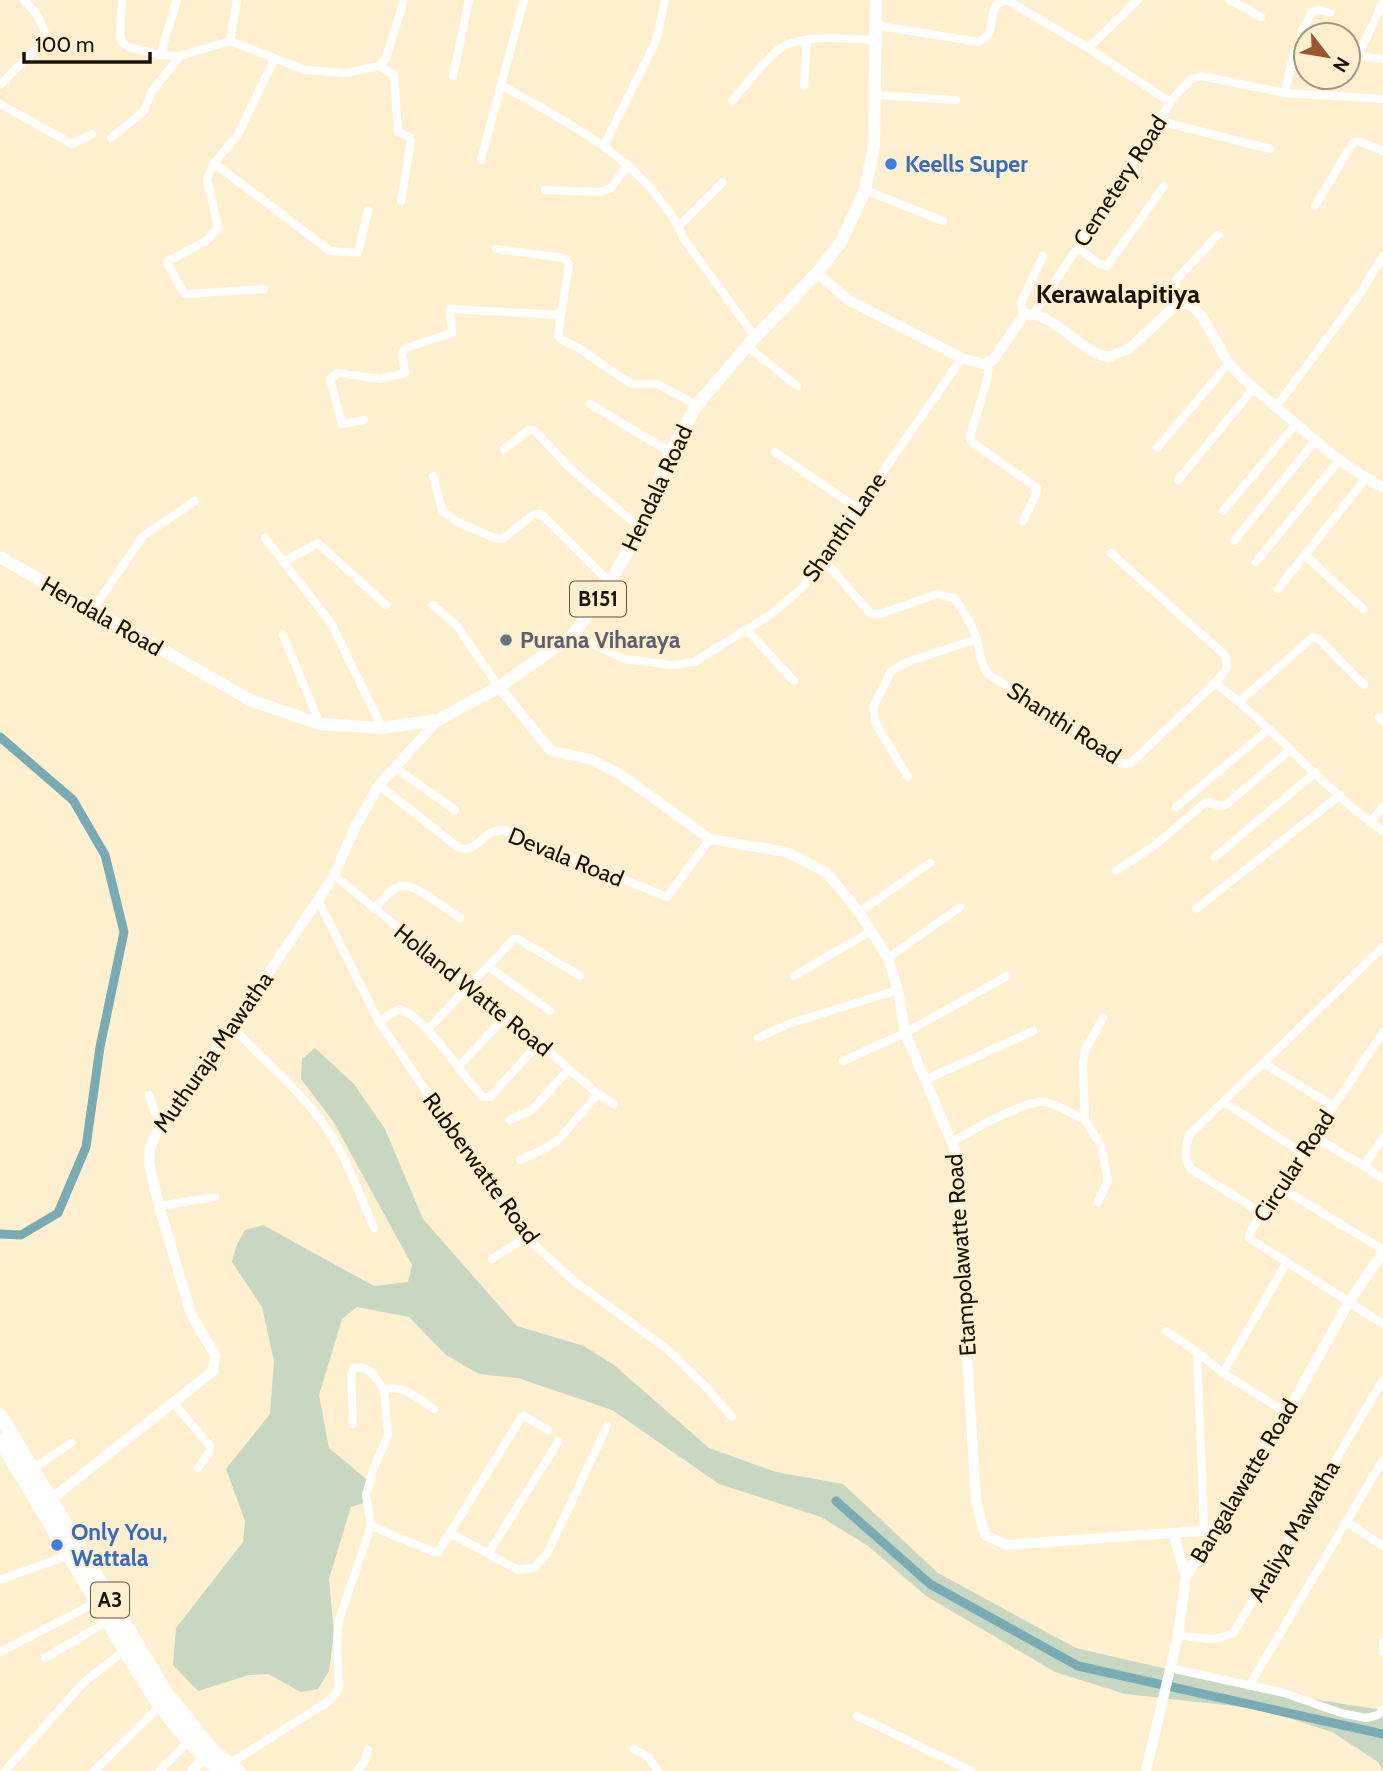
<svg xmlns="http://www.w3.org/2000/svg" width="1383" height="1771" font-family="Cabin,sans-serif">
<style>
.green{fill:#c7d7c1}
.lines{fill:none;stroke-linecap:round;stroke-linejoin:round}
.canal{stroke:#79abb5;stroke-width:9}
.street{stroke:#fff;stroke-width:8}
.secondary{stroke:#fff;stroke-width:10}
.primary{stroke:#fff;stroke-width:12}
.highway{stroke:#fff;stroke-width:14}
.shop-dot{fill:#3f7fe0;stroke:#fef0cf;stroke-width:2.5}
.worship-dot{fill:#6b7280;stroke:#fef0cf;stroke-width:2.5}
.labels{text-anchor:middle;stroke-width:5;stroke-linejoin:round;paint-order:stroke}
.shield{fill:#fef0cf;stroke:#5e5644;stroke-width:2}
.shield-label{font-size:21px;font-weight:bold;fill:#191409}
.shop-label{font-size:23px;font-weight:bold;fill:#366cbe;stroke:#fef0cf;text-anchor:start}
.street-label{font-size:23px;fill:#191409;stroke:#fef0cf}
.worship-label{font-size:23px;font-weight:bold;fill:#5b616d;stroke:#fef0cf;text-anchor:start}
.quarter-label{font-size:26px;font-weight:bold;fill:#191409;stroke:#fef0cf}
</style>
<rect width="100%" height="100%" fill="#fef0cf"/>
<path class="green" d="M315,1048L354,1084L385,1129L423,1219L517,1326L584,1346L614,1365L709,1448L776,1472L843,1484L938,1573L1076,1648L1266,1692L1383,1710V1771L1378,1762L1332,1732L1261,1709L1125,1694L1055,1672L926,1596L868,1546L821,1517L719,1484L612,1410L518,1378L479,1374L446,1355L409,1317L357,1307L342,1319L319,1395L329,1448L371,1483L370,1501L351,1507L329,1579L334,1633L329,1671L318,1689L301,1692L268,1674L249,1675L198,1691L173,1665L176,1628L243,1542L245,1521L226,1469L270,1414L274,1361L262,1307L232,1262L237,1244L245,1230L263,1225L374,1286L408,1282L412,1265L333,1121L301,1079L302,1059Z"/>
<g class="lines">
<g class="canal">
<path d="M0,737L73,800L105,855L124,932L100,1047L86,1147L58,1213L21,1235L0,1234"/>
<path d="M838,1503L836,1501L930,1584L1078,1666L1383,1734"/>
</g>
<g class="street">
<path d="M122,0L120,34L122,42L128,47L160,55L180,56L230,41L305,70L346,73L379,66L386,58L404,0"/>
<path d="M524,0L501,85C560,119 622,148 663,204C671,215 679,224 682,236L755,337"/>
<path d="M1007,0L1088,48L1170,102L1160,121L1033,315"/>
<path d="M1230,0L1261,17"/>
<path d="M1383,2L1358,56L1383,59"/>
<path d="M875,25L978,42C1002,33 982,5 1006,0"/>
<path d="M230,41L237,0"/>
<path d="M1301,44V33L1312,12L1320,10L1330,13"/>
<path d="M1088,48L1138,0"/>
<path d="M1348,54L1358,56"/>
<path d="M160,55L177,0"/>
<path d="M379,66L394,75L398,132L410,137L411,141L401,201"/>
<path d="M453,76L469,0"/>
<path d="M0,85L46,39C45,26 34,9 24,0"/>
<path d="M804,86L807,40"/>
<path d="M1285,93L1293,56L1301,44L1306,45"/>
<path d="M874,95L956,100"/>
<path d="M732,101C743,88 768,56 781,48C802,34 850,38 875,40"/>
<path d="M1170,102L1191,79L1201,76L1285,93L1383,99"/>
<path d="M0,104L72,144L92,134"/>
<path d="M1160,121L1270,149"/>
<path d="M111,138L144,111L152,91L180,56"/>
<path d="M604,145L656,41L665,0"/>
<path d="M481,160L501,85"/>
<path d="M214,163L330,251L358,253L368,210"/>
<path d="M545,190L601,192L611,188L628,164"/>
<path d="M865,190L943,221"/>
<path d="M1315,206L1352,144L1358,141L1383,151"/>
<path d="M679,226L723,182"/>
<path d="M1077,247L1099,264L1107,266L1164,186"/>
<path d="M496,249L564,258L569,264L561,315"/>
<path d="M264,289L186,294L183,292L168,265V261L206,241L218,228L207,179L214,163L237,136L274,60"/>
<path d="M1176,305V280L1218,235"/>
<path d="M1024,315L1021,303L1043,256"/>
<path d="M747,346L797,386"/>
<path d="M989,363L988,376L970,437L972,442L1037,488L1036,494L1023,521"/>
<path d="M590,404L670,452"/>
<path d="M1276,407L1360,294L1383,256"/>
<path d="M364,420L342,424L330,379L338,373L380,379L405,373L402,353L406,348L452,333L450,309L561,315L558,335L560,339L577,347L625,380L632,384H657L697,405"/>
<path d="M1157,448L1229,363"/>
<path d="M504,449L529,430H534L571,469L640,528"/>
<path d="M775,452L857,508"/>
<path d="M433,476L442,510L457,522L497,539H503L534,514H541L610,583"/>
<path d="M1178,480L1253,389"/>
<path d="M1223,511L1296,424"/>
<path d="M265,538L331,623L382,728"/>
<path d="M1234,541L1315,441"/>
<path d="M1111,553L1226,656L1227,668L1215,683"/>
<path d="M1305,555L1363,609"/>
<path d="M822,558L870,613L878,614L886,612L937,594L954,598C963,610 971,622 976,637C981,652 978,660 988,674L1067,724L1116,761L1124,764L1131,763L1215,683C1275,728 1322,788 1383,831"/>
<path d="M284,562L318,543L386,605"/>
<path d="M1256,562L1340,459"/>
<path d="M1278,589L1366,478"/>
<path d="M433,605L457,626L499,687"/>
<path d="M92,611L143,536L195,501"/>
<path d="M746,629L794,681"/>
<path d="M283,635L320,724"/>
<path d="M573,635L624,659L673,665L694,662L770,615L802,588L962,358"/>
<path d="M1240,701L1313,637L1319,639L1364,685"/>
<path d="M1379,717L1383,721"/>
<path d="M394,767L455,810"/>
<path d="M908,777L876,724L873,707L891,671L907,662L977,639"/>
<path d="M379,785L459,848C477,854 481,831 503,830L667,897L710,839"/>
<path d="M1176,807L1269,729"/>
<path d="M1370,822L1383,807"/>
<path d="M1215,857L1316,772"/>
<path d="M1116,871L1154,846L1206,802L1222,806L1227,804L1291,749"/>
<path d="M334,875L539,1043L598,1094L614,1104"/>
<path d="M318,900L379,1022L526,1237L574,1281L667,1349L705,1386L732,1417"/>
<path d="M374,909C381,902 390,889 400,886C414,882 448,911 460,918"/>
<path d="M1196,909L1340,795"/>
<path d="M859,912L930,863"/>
<path d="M888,958L960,907"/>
<path d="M489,967L550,1011"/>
<path d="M794,976L871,931"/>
<path d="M379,1022L399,1009C425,1015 462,1077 483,1097H490L539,1043"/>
<path d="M232,1027C264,1060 302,1092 328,1130C347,1160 360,1195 374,1228"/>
<path d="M427,1030L514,939H518L580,976"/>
<path d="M1383,1032L1250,1232L1249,1238L1383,1324"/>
<path d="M758,1038L788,1024L898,990"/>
<path d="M843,1061L905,1033L1007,976"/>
<path d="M1263,1063L1333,1106"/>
<path d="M458,1067L506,1016"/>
<path d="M925,1080L1033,1031"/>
<path d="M149,1095L160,1126"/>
<path d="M1224,1102L1302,1153"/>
<path d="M510,1120L532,1110L569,1069"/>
<path d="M1313,1136L1364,1166L1383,1138"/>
<path d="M953,1141C971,1131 1026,1099 1045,1102C1058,1104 1073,1115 1085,1120"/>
<path d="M520,1160L546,1148L559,1139L598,1094"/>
<path d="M1364,1166L1383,1179"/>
<path d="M1280,1187L1383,1250"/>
<path d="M1098,1202L1108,1180L1101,1146L1085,1120L1083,1063L1085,1050L1103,1018"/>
<path d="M159,1206L215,1197"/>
<path d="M1263,1214L1191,1169C1184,1159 1185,1145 1190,1134L1383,947"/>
<path d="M492,1259L526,1237"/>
<path d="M1166,1331L1197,1352"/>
<path d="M1223,1373L1287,1262"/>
<path d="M173,1402L210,1446L209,1453L198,1468"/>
<path d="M353,1424L351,1375L354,1368C369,1364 376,1379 384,1390"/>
<path d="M32,1469L71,1443"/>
<path d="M1345,1521L1383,1546"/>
<path d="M371,1526L434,1552H438L450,1533L518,1570L534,1568L547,1554L607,1426"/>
<path d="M1204,1530L1197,1352L1223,1373L1287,1413"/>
<path d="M450,1533L519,1421L524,1416L548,1430"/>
<path d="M488,1554L558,1442"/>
<path d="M0,1580L69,1555"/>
<path d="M1178,1635C1197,1637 1217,1643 1234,1632L1383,1380"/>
<path d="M1383,1642V1652"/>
<path d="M0,1652L97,1602"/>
<path d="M45,1658L108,1621"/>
<path d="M1170,1668L1284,1693L1341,1713L1366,1718L1378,1715L1383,1709"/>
<path d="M1249,1686L1383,1460"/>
<path d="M857,1716L971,1771"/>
<path d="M634,1749L648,1757L658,1771"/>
<path d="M229,1764L329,1701L337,1692L339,1684L337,1639L339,1620L371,1526L366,1495L373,1470L388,1435L384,1390C402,1383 419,1399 434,1409"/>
<path d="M5,1771L83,1683L125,1650"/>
<path d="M94,1771L161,1705"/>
<path d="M159,1771L188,1742"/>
<path d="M357,1771L365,1761L368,1750"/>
</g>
<g class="secondary">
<path d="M817,273L848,300L962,358L983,364L993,360L1024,315C1052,309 1081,354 1109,357L1130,348L1176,305L1186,303C1205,311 1217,347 1229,363C1242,380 1260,393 1276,407C1310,435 1343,468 1383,487"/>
<path d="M499,687L551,751L590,759L621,775L710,839L786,852L826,872L859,912L888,958L898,990L905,1033L955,1150L976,1501L985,1535L1007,1545L1213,1530"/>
<path d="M45,1504L213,1371L215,1355L191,1314L159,1206L149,1164L150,1147L160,1126L232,1027L318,900L334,875L356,825L379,785L438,720"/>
<path d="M1173,1533L1186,1577"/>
<path d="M192,1771L210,1752"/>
<path d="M1146,1771L1178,1635L1186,1577L1213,1530L1287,1413L1349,1302L1383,1252"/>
</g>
<path class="primary" d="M0,557L250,700L320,724L382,728L438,720L499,687L573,635L610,583L640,528L670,452L697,405L747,346L817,273L841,242L865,190L874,146L876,0"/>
<g class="highway">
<path d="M0,1415L166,1693L212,1750L238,1771"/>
<path d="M0,1440C32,1494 64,1547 96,1600C131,1660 165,1727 221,1771"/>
</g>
</g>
<g class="shop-dot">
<circle cx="891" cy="164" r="7"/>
<circle cx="57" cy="1545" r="7"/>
</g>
<circle class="worship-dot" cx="506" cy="640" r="7"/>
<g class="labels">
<g class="shield">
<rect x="570" y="581.5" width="56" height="35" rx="5"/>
<rect x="91" y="1582.5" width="38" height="35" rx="5"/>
</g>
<g class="shield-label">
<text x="598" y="606">B151</text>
<text x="110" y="1607">A3</text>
</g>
<g class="shop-label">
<text x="905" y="172">Keells Super</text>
<text x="71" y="1540">Only You,<tspan x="71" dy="26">Wattala</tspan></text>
</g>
<g class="street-label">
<text transform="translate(1120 181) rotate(-57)" y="8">Cemetery Road</text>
<text transform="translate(657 488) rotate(-65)" y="8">Hendala Road</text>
<text transform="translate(844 527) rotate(-55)" y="8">Shanthi Lane</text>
<text transform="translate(102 616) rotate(30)" y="8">Hendala Road</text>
<text transform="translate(1064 723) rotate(33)" y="8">Shanthi Road</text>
<text transform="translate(566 857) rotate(22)" y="8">Devala Road</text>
<text transform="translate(473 990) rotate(39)" y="8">Holland Watte Road</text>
<text transform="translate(213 1052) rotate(-55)" y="8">Muthuraja Mawatha</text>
<text transform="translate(1294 1166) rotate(-57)" y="8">Circular Road</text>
<text transform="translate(481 1168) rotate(54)" y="8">Rubberwatte Road</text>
<text transform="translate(961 1255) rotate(-94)" y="8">Etampolawatte Road</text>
<text transform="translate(1244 1481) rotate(-59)" y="8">Bangalawatte Road</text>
<text transform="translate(1294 1531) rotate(-60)" y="8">Araliya Mawatha</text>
</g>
<g class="worship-label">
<text x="520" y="648">Purana Viharaya</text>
</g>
<g class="quarter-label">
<text x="1118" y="303">Kerawalapitiya</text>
</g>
</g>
<g transform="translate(1327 56) rotate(121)"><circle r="33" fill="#fef0cf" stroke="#a29880" stroke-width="2"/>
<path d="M0-5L12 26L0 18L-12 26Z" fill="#9c562d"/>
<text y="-10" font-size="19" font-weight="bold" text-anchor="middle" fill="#191409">N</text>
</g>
<path d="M24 52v10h126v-10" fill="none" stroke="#191409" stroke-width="3.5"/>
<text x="35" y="52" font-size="21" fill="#191409" stroke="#fef0cf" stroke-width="5" paint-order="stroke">100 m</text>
</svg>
